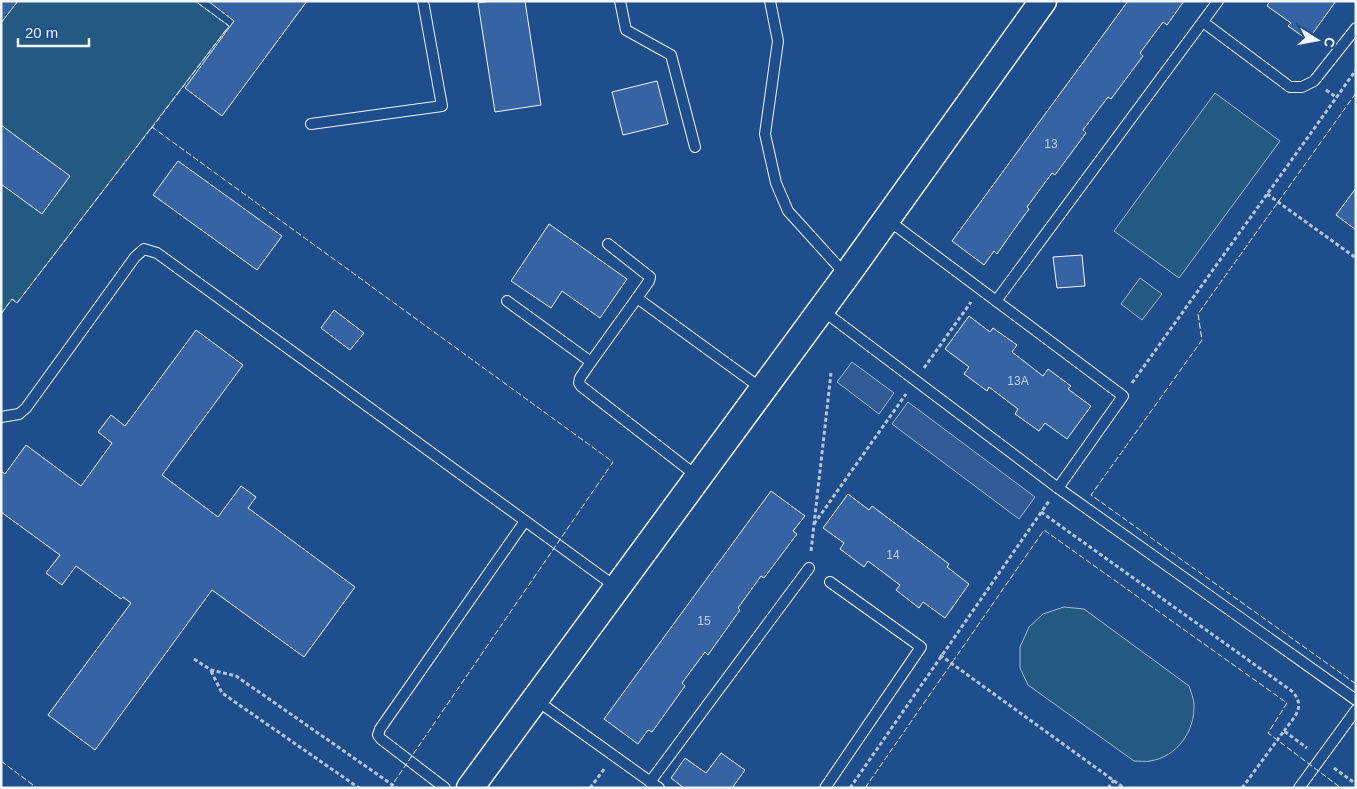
<svg xmlns="http://www.w3.org/2000/svg" width="1357" height="789" font-family="Arial,sans-serif">
<style>
.green{fill:#245a82;stroke:#a8bbd7}
.parking{fill:#305b95;stroke:#a8bbd7}
.building{fill:#3563a3;stroke:#f2f6ff}
.lines{fill:none;stroke-linecap:round;stroke-linejoin:round}
.service-casing{stroke:#f2f6ff;stroke-width:12}
.tertiary-casing{stroke:#f2f6ff;stroke-width:29}
.path{stroke:#b3c4dc;stroke-width:3;stroke-dasharray:4 2.5;stroke-linecap:butt}
.service{stroke:#1f4e8c;stroke-width:10}
.tertiary{stroke:#1f4e8c;stroke-width:26}
.fence{stroke:#f2f6ff;stroke-width:1;stroke-dasharray:6 2.5;stroke-linecap:butt}
.labels{text-anchor:middle;stroke-width:4;stroke-linejoin:round;paint-order:stroke}
.number-label{font-size:12px;fill:#c3d1e8}
</style>
<rect width="100%" height="100%" fill="#1f4e8c"/>
<g class="green">
<path d="M1,1H195L229,26L17,303L12,299L1,314Z"/>
<path d="M1215,93L1280,141L1179,278L1114,231Z"/>
<path d="M1140,278L1162,294L1142,320L1121,304Z"/>
<path d="M1064,607L1084,609L1189,686C1191,692 1194,699 1194,705C1195,731 1177,757 1150,761C1145,762 1140,761 1134,761L1028,685L1020,668V647L1029,627L1043,614Z"/>
</g>
<g class="parking">
<path d="M852,362L894,393L879,414L837,382Z"/>
<path d="M908,402L1035,497L1019,519L892,424Z"/>
</g>
<g class="building">
<path d="M1,1H18L1,23Z"/>
<path d="M208,1H307L222,116L185,88L234,21Z"/>
<path d="M491,1H525L541,105L495,112L478,3Z"/>
<path d="M1128,1H1184L1167,25L1163,22L1140,53L1143,56L1111,99L1108,97L1083,130L1086,133L1055,175L1052,173L1027,207L1029,209L1013,231L997,254L994,251L984,265L952,241Z"/>
<path d="M1270,1H1336L1308,40L1288,26L1291,23L1267,6Z"/>
<path d="M657,81L668,124L623,135L612,92Z"/>
<path d="M1,125L70,176L42,214L1,184Z"/>
<path d="M178,161L282,236L257,270L153,195Z"/>
<path d="M1356,188V230L1336,215Z"/>
<path d="M549,224L627,279L600,318L562,291L551,308L511,281Z"/>
<path d="M1082,255L1085,286L1057,288L1053,257Z"/>
<path d="M334,310L364,333L350,350L321,328Z"/>
<path d="M969,316L990,332L993,328L1017,345L1012,352L1043,376L1048,369L1071,386L1068,389L1091,406L1067,439L1045,423L1039,431L1015,414L1018,409L989,387L987,391L964,374L969,367L945,349Z"/>
<path d="M196,330L243,365L162,475L218,517L241,486L256,497L248,508L355,587L304,657L212,590L95,750L48,715L131,603L123,597L121,599L76,566L62,585L46,573L60,555L1,512V471L5,474L26,445L81,486L112,443L98,432L111,415L125,426Z"/>
<path d="M771,491L805,516L793,531L797,534L764,578L761,576L738,608L740,610L708,655L705,652L682,683L685,686L652,732L648,730L638,744L604,719Z"/>
<path d="M848,494L869,510L872,506L949,564L947,567L969,584L945,618L923,602L919,608L896,590L900,585L868,561L864,567L840,549L844,543L823,528Z"/>
<path d="M721,753L745,770L732,788H684L671,778L685,758L706,773Z"/>
</g>
<g class="lines">
<defs>
<g id="service">
<path d="M620,1L626,30L671,55L695,147"/>
<path d="M770,1L778,41L765,134L776,183L788,211L846,275"/>
<path d="M1203,22L1290,87H1302L1314,81L1356,28"/>
<path d="M311,124L442,106L423,1"/>
<path d="M888,220L1123,396L1058,488"/>
<path d="M608,244L650,277L649,281L637,298"/>
<path d="M507,301L591,362L637,298L762,389"/>
<path d="M996,301L1218,1"/>
<path d="M822,310L1058,488L1356,700"/>
<path d="M591,362L580,378L579,383L581,386L698,477"/>
<path d="M1,417L19,414L26,408L135,257L144,249L157,253L616,587"/>
<path d="M536,700L659,788"/>
<path d="M650,782L809,568"/>
<path d="M445,788L381,739L378,735L380,729L525,521"/>
<path d="M825,788L921,647L830,582"/>
<path d="M1299,788L1356,710"/>
</g>
<path id="tertiary" d="M470,788L846,276L1043,1"/>
</defs>
<use href="#service" class="service-casing"/>
<use href="#tertiary" class="tertiary-casing"/>
<g class="path">
<path d="M1326,90L1336,97"/>
<path d="M1267,194L1356,258"/>
<path d="M924,368L971,302"/>
<path d="M1132,383L1356,70"/>
<path d="M1041,512L1293,692C1306,708 1294,717 1284,731"/>
<path d="M814,524L906,394"/>
<path d="M811,551L831,373"/>
<path d="M940,655L1124,788"/>
<path d="M194,659L211,670L236,676L397,788"/>
<path d="M211,671L222,693L359,788"/>
<path d="M1334,768L1356,784"/>
<path d="M590,788L605,768"/>
<path d="M850,788L1049,501"/>
<path d="M1108,788L1114,780"/>
<path d="M1242,788L1284,731L1307,748"/>
</g>
<use href="#service" class="service"/>
<use href="#tertiary" class="tertiary"/>
<g class="fence">
<path d="M1356,93L1198,314L1202,340L1091,495L1356,684"/>
<path d="M151,129L229,26L195,1"/>
<path d="M1,314L12,299L17,303L152,127L613,462L390,788"/>
<path d="M1,761L37,788"/>
<path d="M865,788L1044,530L1287,703L1268,733L1341,788"/>
</g>
</g>
<g class="labels">
<g class="number-label">
<text x="1051" y="148">13</text>
<text x="1018" y="385">13А</text>
<text x="893" y="559">14</text>
<text x="704" y="625">15</text>
</g>
</g>
<rect width="1357" height="789" fill="none" stroke="#f2f6ff" stroke-width="5"/>
<g transform="translate(1317 40) rotate(101)" stroke="#1f4e8c" stroke-width="4" paint-order="stroke">
<path d="M0-4L9 19L0 12L-9 19Z" fill="#f2f6ff"/>
<text y="-8" font-size="14" font-weight="bold" text-anchor="middle" fill="#f2f6ff">С</text>
</g>
<path d="M18 38v8h71v-8" fill="none" stroke="#f2f6ff" stroke-width="2.5"/>
<text x="25" y="38" font-size="15" fill="#f2f6ff" stroke="#1f4e8c" stroke-width="4" paint-order="stroke">20 m</text>
</svg>
